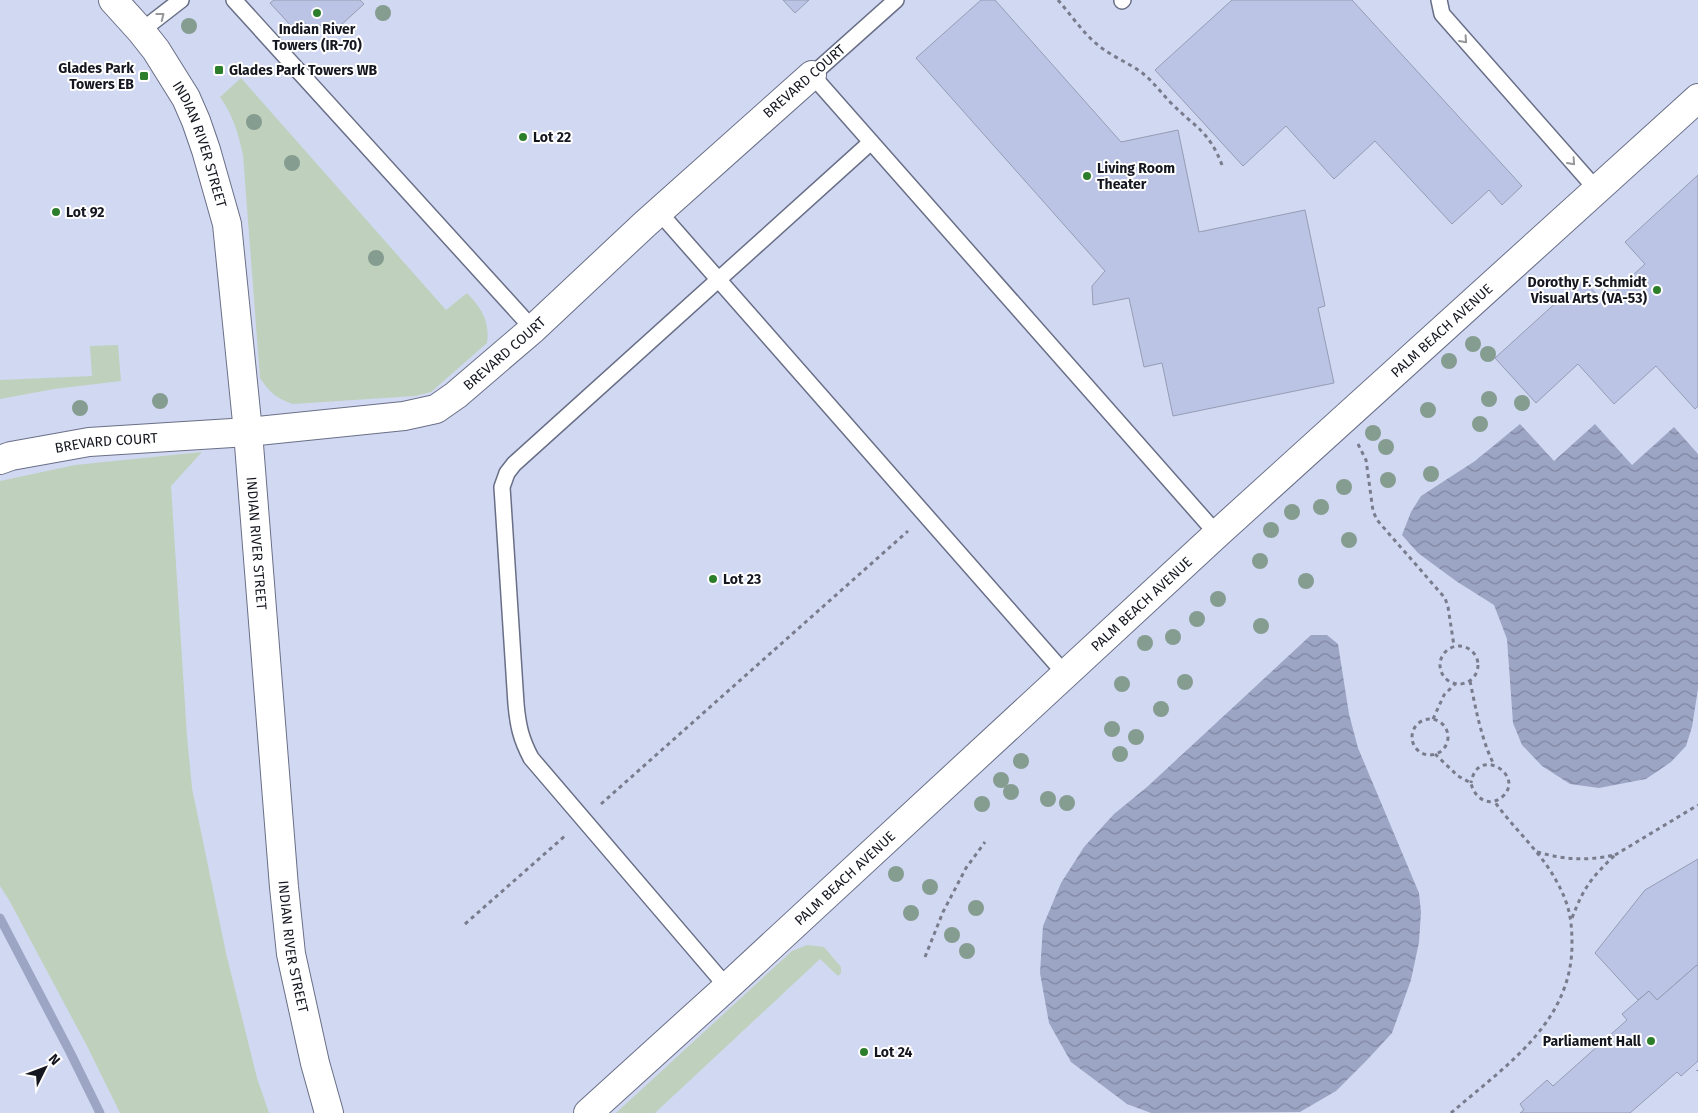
<svg xmlns="http://www.w3.org/2000/svg" width="1698" height="1113" font-family="'Fira Sans',sans-serif">
<style>
.built{fill:#d1d8f2}
.grass{fill:#bfd1bd}
.water{fill:url(#water-waves)}
.lines{fill:none;stroke-linecap:round;stroke-linejoin:round}
.stream{stroke:#9da5c5;stroke-width:9}
.building{fill:#bbc4e5;stroke:#959cb4}
.service-casing{stroke:#696f86;stroke-width:18}
.minor-casing{stroke:#696f86;stroke-width:30}
.path{stroke:#797c8c;stroke-width:3;stroke-dasharray:4 4;stroke-linecap:butt}
.service{stroke:#fff;stroke-width:15}
.minor{stroke:#fff;stroke-width:28}
.tree{fill:#859c90}
.oneway{stroke:#96979b}
.poi-dot{fill:#2d7e2a;stroke:#fff;stroke-width:2}
.labels{text-anchor:middle;stroke-width:4;stroke-linejoin:round;paint-order:stroke}
.poi-label{font-size:14px;font-weight:bold;fill:#151720;stroke:#fff;text-anchor:start}
.street-label{font-size:14px;fill:#151720;stroke:#fff}
</style>
<defs>
<pattern id="water-waves" width="16" height="10" patternUnits="userSpaceOnUse" patternTransform="scale(1.25)"><rect width="16" height="10" fill="#9da5c5"/><path d="M0 5q4-4 8 0t8 0" fill="none" stroke="#7f85a0"/></pattern>
</defs>
<rect width="100%" height="100%" fill="#e2e7fd"/>
<rect class="built" x="0" y="0" width="1698" height="1113"/>
<g class="grass">
<path d="M241,78L446,310L467,293C482,309 490,321 487,343L431,392L415,396L293,404C277,399 269,392 260,378L243,155C238,133 233,115 220,97Z"/>
<path d="M118,345L121,381L54,389L0,399V380L92,376L90,346Z"/>
<path d="M202,452L171,486L187,736L192,788L226,953L257,1078L269,1113H120L87,1046L9,900L0,886V481L75,465Z"/>
<path d="M807,945L824,947L841,967V973L838,976L820,959L655,1113H616L792,951Z"/>
</g>
<g class="water">
<path d="M1520,424L1554,461L1595,424L1632,465L1674,427L1698,454V689L1692,727L1686,746L1671,762L1646,779L1625,783L1599,788L1570,784L1542,766L1522,745L1513,723L1507,639L1494,605L1456,581L1418,553L1402,535L1411,512L1421,496L1475,461Z"/>
<path d="M1311,635H1327L1338,644L1349,714L1358,748L1419,893L1421,912L1419,942L1411,980L1392,1033L1367,1060L1336,1091L1300,1112L1151,1113L1127,1104L1071,1062L1049,1023L1040,973L1043,926L1061,883L1084,847L1114,814L1147,787Z"/>
</g>
<g class="lines">
<path class="stream" d="M0,918L70,1052L100,1113"/>
</g>
<g class="building">
<path d="M274,0H360L364,4L330,35L321,25L313,32L303,21L294,29L270,3Z"/>
<path d="M783,0H809L795,13Z"/>
<path d="M981,0H995L1121,142L1178,130L1199,232L1305,210L1325,306L1318,308L1334,383L1173,416L1162,363L1144,367L1129,298L1093,305L1092,286L1105,271L916,58Z"/>
<path d="M1232,0H1352L1522,186L1502,205L1489,190L1452,224L1375,141L1334,179L1286,126L1243,166L1155,70Z"/>
<path d="M1698,175V406L1695,409L1656,366L1614,404L1578,364L1536,403L1495,358L1582,279L1604,302L1645,264L1625,242Z"/>
<path d="M1698,859V966L1697,965L1657,1000L1649,991L1638,1000L1595,953L1645,890Z"/>
<path d="M1697,965L1698,966V1061L1681,1076L1677,1072L1630,1113H1520L1524,1110L1520,1104L1547,1080L1553,1086L1627,1020L1622,1014L1649,991L1657,1000Z"/>
</g>
<g class="lines">
<defs>
<g id="service">
<path d="M234,0L533,329"/>
<path d="M896,0L812,75L1217,534"/>
<path d="M1439,0L1442,14L1597,190"/>
<path d="M1122,1L1123,0"/>
<path d="M141,31L181,0"/>
<path d="M659,212L1066,675"/>
<path d="M727,987L531,758C521,739 518,726 516,704L502,487L507,473L514,464L871,142"/>
</g>
<g id="minor">
<path id="s1" d="M113,0L141,31L156,50L186,98L196,121L206,150L227,224L248,432L284,887L291,954L315,1063L329,1113"/>
<path id="s2" d="M0,460L11,456L89,442L248,432L404,416L436,409L456,395L533,329L645,224L812,75"/>
<path id="s3" d="M588,1113L727,987L1217,534L1698,98"/>
</g>
</defs>
<use href="#service" class="service-casing"/>
<use href="#minor" class="minor-casing"/>
<g class="path">
<path d="M1058,0C1071,15 1083,33 1098,45C1111,56 1127,62 1141,72C1153,81 1161,93 1172,104C1196,128 1209,131 1222,165"/>
<path d="M1358,444L1366,460L1373,511L1377,520L1445,598L1448,607L1454,646"/>
<circle cx="1459" cy="665" r="19"/>
<path d="M1470,681C1476,710 1481,738 1494,765"/>
<path d="M1433,719L1444,695L1455,684"/>
<circle cx="1430" cy="737" r="18"/>
<path d="M1435,754L1458,776L1471,783C1474,798 1489,808 1502,797C1527,776 1477,744 1471,783"/>
<path d="M601,804L908,531"/>
<path d="M1537,852C1567,860 1585,861 1615,855C1591,878 1584,887 1572,918"/>
<path d="M1615,855L1698,805"/>
<path d="M465,924L566,835"/>
<path d="M925,957L943,912L966,868L985,842"/>
<path d="M1698,1070V1071"/>
<path d="M1451,1113C1505,1066 1572,1023 1572,944C1572,919 1569,904 1557,882C1541,852 1514,829 1494,801"/>
</g>
<use href="#service" class="service"/>
<use href="#minor" class="minor"/>
</g>
<g class="tree">
<circle cx="383" cy="13" r="8"/>
<circle cx="189" cy="26" r="8"/>
<circle cx="254" cy="122" r="8"/>
<circle cx="292" cy="163" r="8"/>
<circle cx="376" cy="258" r="8"/>
<circle cx="1473" cy="344" r="8"/>
<circle cx="1488" cy="354" r="8"/>
<circle cx="1449" cy="361" r="8"/>
<circle cx="1489" cy="399" r="8"/>
<circle cx="160" cy="401" r="8"/>
<circle cx="1522" cy="403" r="8"/>
<circle cx="80" cy="408" r="8"/>
<circle cx="1428" cy="410" r="8"/>
<circle cx="1480" cy="424" r="8"/>
<circle cx="1373" cy="433" r="8"/>
<circle cx="1386" cy="447" r="8"/>
<circle cx="1431" cy="474" r="8"/>
<circle cx="1388" cy="480" r="8"/>
<circle cx="1344" cy="487" r="8"/>
<circle cx="1321" cy="507" r="8"/>
<circle cx="1292" cy="512" r="8"/>
<circle cx="1271" cy="530" r="8"/>
<circle cx="1349" cy="540" r="8"/>
<circle cx="1260" cy="561" r="8"/>
<circle cx="1306" cy="581" r="8"/>
<circle cx="1218" cy="599" r="8"/>
<circle cx="1197" cy="619" r="8"/>
<circle cx="1261" cy="626" r="8"/>
<circle cx="1173" cy="637" r="8"/>
<circle cx="1145" cy="643" r="8"/>
<circle cx="1185" cy="682" r="8"/>
<circle cx="1122" cy="684" r="8"/>
<circle cx="1161" cy="709" r="8"/>
<circle cx="1112" cy="729" r="8"/>
<circle cx="1136" cy="737" r="8"/>
<circle cx="1120" cy="754" r="8"/>
<circle cx="1021" cy="761" r="8"/>
<circle cx="1001" cy="780" r="8"/>
<circle cx="1011" cy="792" r="8"/>
<circle cx="1048" cy="799" r="8"/>
<circle cx="1067" cy="803" r="8"/>
<circle cx="982" cy="804" r="8"/>
<circle cx="896" cy="874" r="8"/>
<circle cx="930" cy="887" r="8"/>
<circle cx="976" cy="908" r="8"/>
<circle cx="911" cy="913" r="8"/>
<circle cx="952" cy="935" r="8"/>
<circle cx="967" cy="951" r="8"/>
</g>
<defs><path id="oneway-chevron" d="M-2-3.5L2.5 0L-2 3.5" fill="none" stroke-width="1.6" stroke-linecap="round" stroke-linejoin="round" transform="scale(1.25)"/></defs>
<g class="oneway">
<use href="#oneway-chevron" transform="translate(161 16) rotate(-38)"/>
<use href="#oneway-chevron" transform="translate(1464 40) rotate(48)"/>
<use href="#oneway-chevron" transform="translate(1572 162) rotate(48)"/>
</g>
<g class="poi-dot">
<circle cx="317" cy="13" r="5"/>
<rect x="214" y="65" width="10" height="10" rx="2.5"/>
<rect x="139" y="71" width="10" height="10" rx="2.5"/>
<circle cx="523" cy="137" r="5"/>
<circle cx="1087" cy="176" r="5"/>
<circle cx="56" cy="212" r="5"/>
<circle cx="1657" cy="290" r="5"/>
<circle cx="713" cy="579" r="5"/>
<circle cx="1651" cy="1041" r="5"/>
<circle cx="864" cy="1052" r="5"/>
</g>
<g class="labels">
<g class="poi-label">
<text x="317" y="34" text-anchor="middle">Indian River<tspan x="317" dy="16">Towers (IR-70)</tspan></text>
<text x="134" y="73" text-anchor="end">Glades Park<tspan x="134" dy="16">Towers EB</tspan></text>
<text x="229" y="75">Glades Park Towers WB</text>
<text x="533" y="142">Lot 22</text>
<text x="1097" y="173">Living Room<tspan x="1097" dy="16">Theater</tspan></text>
<text x="66" y="217">Lot 92</text>
<text x="1647" y="287" text-anchor="end">Dorothy F. Schmidt<tspan x="1647" dy="16">Visual Arts (VA-53)</tspan></text>
<text x="723" y="584">Lot 23</text>
<text x="1641" y="1046" text-anchor="end">Parliament Hall</text>
<text x="874" y="1057">Lot 24</text>
</g>
<g class="street-label">
<text transform="translate(804 81) rotate(-41)" y="5">BREVARD COURT</text>
<text dy="5" stroke="none"><textPath href="#s1" startOffset="171">INDIAN RIVER STREET</textPath></text>
<text dy="5" stroke="none"><textPath href="#s3" startOffset="1158">PALM BEACH AVENUE</textPath></text>
<text dy="5" stroke="none"><textPath href="#s2" startOffset="528">BREVARD COURT</textPath></text>
<text dy="5" stroke="none"><textPath href="#s2" startOffset="108">BREVARD COURT</textPath></text>
<text dy="5" stroke="none"><textPath href="#s1" startOffset="576">INDIAN RIVER STREET</textPath></text>
<text dy="5" stroke="none"><textPath href="#s3" startOffset="752">PALM BEACH AVENUE</textPath></text>
<text dy="5" stroke="none"><textPath href="#s3" startOffset="348">PALM BEACH AVENUE</textPath></text>
<text dy="5" stroke="none"><textPath href="#s1" startOffset="981">INDIAN RIVER STREET</textPath></text>
</g>
</g>
<g transform="translate(45 1068) rotate(48)" stroke="#ffffff" stroke-width="4" paint-order="stroke">
<path d="M0-4L9 19L0 12L-9 19Z" fill="#151720"/>
<text y="-8" font-size="14" font-weight="bold" text-anchor="middle" fill="#151720">N</text>
</g>
</svg>
